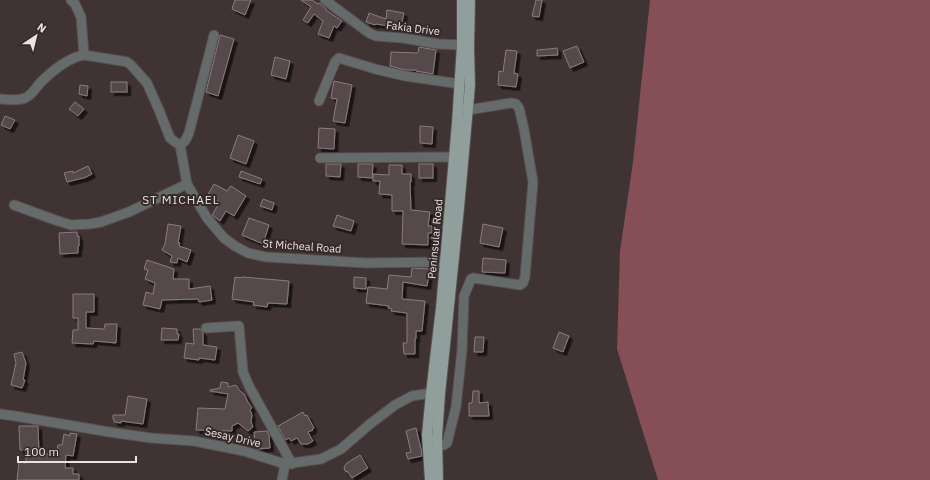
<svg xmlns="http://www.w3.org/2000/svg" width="930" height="480" font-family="'IBM Plex Sans',sans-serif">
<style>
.forest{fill:#864f58}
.building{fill:#574a4b;stroke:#8a7b7d;filter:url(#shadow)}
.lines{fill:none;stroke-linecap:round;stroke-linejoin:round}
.minor-casing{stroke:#5a4f50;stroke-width:11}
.major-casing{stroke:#5a4f50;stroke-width:12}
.minor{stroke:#646b6a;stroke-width:9}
.major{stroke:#909e9c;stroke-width:10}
.labels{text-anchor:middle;stroke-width:4;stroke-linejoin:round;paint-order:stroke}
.street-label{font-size:11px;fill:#eae2e3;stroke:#35292a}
.neighbourhood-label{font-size:12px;letter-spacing:1px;fill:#eae2e3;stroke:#35292a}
</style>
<defs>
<filter id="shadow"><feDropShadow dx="3.5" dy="3.5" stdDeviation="0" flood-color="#0009"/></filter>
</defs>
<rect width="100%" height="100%" fill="#3f3334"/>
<path class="forest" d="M650,0H930V480H658L617,349L620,251L633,162Z"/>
<g class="building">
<path d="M235,0H251L245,15L232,9Z"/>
<path d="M301,0H312L318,4L319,3L326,9V10L342,21L337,28L334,26L329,38L318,34L323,21L314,14L308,23L303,20L311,7Z"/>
<path d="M536,0H542L539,17L532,16Z"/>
<path d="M387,10L404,13L402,22H400V24L403,25L402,28L376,24L375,25L366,22L369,13L386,19Z"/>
<path d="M220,35L234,39L218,96L206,92Z"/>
<path d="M577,46L584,62L570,68L563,51Z"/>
<path d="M419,47L436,50L433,74L416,71V70H405L390,66L391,52L418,53Z"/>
<path d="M557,48L558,55L537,56V50L549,49Z"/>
<path d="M506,50L517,51L514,73L518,74L516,87L498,85L499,71L503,72Z"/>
<path d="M275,57L290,61L286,79L271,75Z"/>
<path d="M334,81L352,85L345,123L333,121L337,99L331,98Z"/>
<rect x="111" y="82" width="16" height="10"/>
<path d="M80,85L88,86L87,96L79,94Z"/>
<path d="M75,102L84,109L78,116L69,109Z"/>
<path d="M5,116L15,120L10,129L1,125Z"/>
<path d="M420,126L433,127L432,144L420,143Z"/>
<path d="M319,128L335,129L334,149L318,148Z"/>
<path d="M238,135L254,141L246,164L230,158Z"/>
<path d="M326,164H341L340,177L326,176Z"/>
<path d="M358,164H373L372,178L358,177Z"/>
<rect x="419" y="164" width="14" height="14"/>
<path d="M389,165H402V174H411V182H410L411,210L430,212L428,226H432V233H428V245L402,244L403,211H392V195L379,194L380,181H373V174L389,175Z"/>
<path d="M88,166L92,174L84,178H83L67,182L64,173L73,171V173Z"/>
<path d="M241,171L262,179L260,184L239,177Z"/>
<path d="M214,184L227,191L231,186L246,196L234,216L226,211L220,221L212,215L220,202L207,196Z"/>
<path d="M263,199L274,203L272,210L260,206Z"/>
<path d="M337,215L354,221L351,231L333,226Z"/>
<path d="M249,218L269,225L263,244L242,235Z"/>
<path d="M168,224L181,226L178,243H180L179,246L191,250L187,262L178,258L177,263L170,262L172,256L162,250L165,244Z"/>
<path d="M483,224L503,228L499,247L480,243Z"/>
<path d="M77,232V236H79V246H78V253L60,254L59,233Z"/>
<path d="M483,258L506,260L505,273L482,272Z"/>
<path d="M147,260L174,269L173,279H189V289L210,286L212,300L199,302L198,299L162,300L160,309L143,305L146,292L153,294L155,283L145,279L148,270L144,269Z"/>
<path d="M412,268L430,269L427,286L403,282L402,299L425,301L422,331H416V339H415V354H404L403,343H407V313L391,311L392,309L388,308L389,306L366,303L368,287L387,289L389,275L411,277Z"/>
<path d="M235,277L242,278V277L289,281L287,304L268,303L267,307L253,305L254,302L232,299Z"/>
<path d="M354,277L366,278V289L354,288Z"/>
<path d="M73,294H94V312H86V328L104,329L105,324H117L116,343L94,341L93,344L72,343L73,330H78V318H73Z"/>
<path d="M162,328L177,329V334H179L178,340H161Z"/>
<path d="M193,329H200L203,333V345L217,347L215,360L199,358V360L184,358L186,343L194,344Z"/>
<path d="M559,332L569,336L563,352L553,348Z"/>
<path d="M475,337H484L483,352H474Z"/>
<path d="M22,352L26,363L23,380H25L22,388L11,385L16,363L14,354Z"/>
<path d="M221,382L228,383V387L236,385L240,391L244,394L248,402L252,408L250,410L252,415L251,422L253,427L248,431L238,423L232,426V431L196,430L198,408L225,409L228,394L210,391V390L220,388Z"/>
<path d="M473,391H479V403L488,402L489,416H469V403H472Z"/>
<path d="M128,396L147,399L143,424L121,421V423L114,422V419H113V415H125Z"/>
<path d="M303,412L305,416L307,415L314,428L312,429L313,430L308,432L313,441L308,444H301L297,438L291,441L289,438L285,440L278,426Z"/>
<path d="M19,426H38L39,453L56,455L58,445H62L64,434L70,436V433L77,434L73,456L66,455L65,468H73V474H79V480H17L19,462L26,463V450H20Z"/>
<path d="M416,428L421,449L422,456L408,459L406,453L411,452L406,431Z"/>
<path d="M267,431L269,435L270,448L258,449L256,448L254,432Z"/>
<path d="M360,455L368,468L352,478L348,472L345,471L344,467L347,463Z"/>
</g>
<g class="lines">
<defs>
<g id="minor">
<path d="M71,0L75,4L81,17L84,55"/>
<path d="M325,0L369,33L376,36L403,38L438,44L462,45"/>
<path d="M0,99C8,100 17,101 25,98C31,96 36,88 40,83C52,71 67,58 84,55L122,61L127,62L131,65L147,83L159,110L170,138L175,142L180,145"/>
<path d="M319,101L335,62L339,58L375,69L405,76L467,85"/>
<path d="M180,145L187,184L207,218L224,238L235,246L248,253L266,257L366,263L445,262"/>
<path d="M180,145L185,141L189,133L214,35"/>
<path d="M320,158L454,157"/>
<path d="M14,205L55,220L71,225L90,224L101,222L129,212L187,184"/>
<path d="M206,328L238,326H239L243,372L249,386L292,464"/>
<path d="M0,414L15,416L109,432L151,438L194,441L244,451L285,464L321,459L341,449L370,424L395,405L412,396L431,393L437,394"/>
<path d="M437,445H444L447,443L456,407L462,350L464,296L471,279L473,278L520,285L523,283L525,277L533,182L524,129L519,108L516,104L511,103L468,110"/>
<path d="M282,480L285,464"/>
</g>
<g id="major">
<path d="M430,480L427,435L431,393L441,308L457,123L462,45V0"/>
<path d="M438,480L437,437L440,394L459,208L470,85L469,49L470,0"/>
</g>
</defs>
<use href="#minor" class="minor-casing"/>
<use href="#major" class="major-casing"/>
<use href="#minor" class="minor"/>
<use href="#major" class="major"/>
</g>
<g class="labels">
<g class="street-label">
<text transform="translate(413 28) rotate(7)" y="4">Fakia Drive</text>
<text transform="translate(435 239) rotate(-85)" y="4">Peninsular Road</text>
<text transform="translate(302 246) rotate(4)" y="4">St Micheal Road</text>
<text transform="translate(233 437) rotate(13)" y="4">Sesay Drive</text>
</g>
<g class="neighbourhood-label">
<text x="181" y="204">ST MICHAEL</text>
</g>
</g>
<g transform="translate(36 36) rotate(35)" stroke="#35292a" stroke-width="3" paint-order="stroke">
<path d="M0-3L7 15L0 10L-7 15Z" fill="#eae2e3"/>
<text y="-6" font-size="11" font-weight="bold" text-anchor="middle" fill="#eae2e3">N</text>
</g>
<path d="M18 456v6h118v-6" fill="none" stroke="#eae2e3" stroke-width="2"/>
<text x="24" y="456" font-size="12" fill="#eae2e3" stroke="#35292a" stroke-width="3" paint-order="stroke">100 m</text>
</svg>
